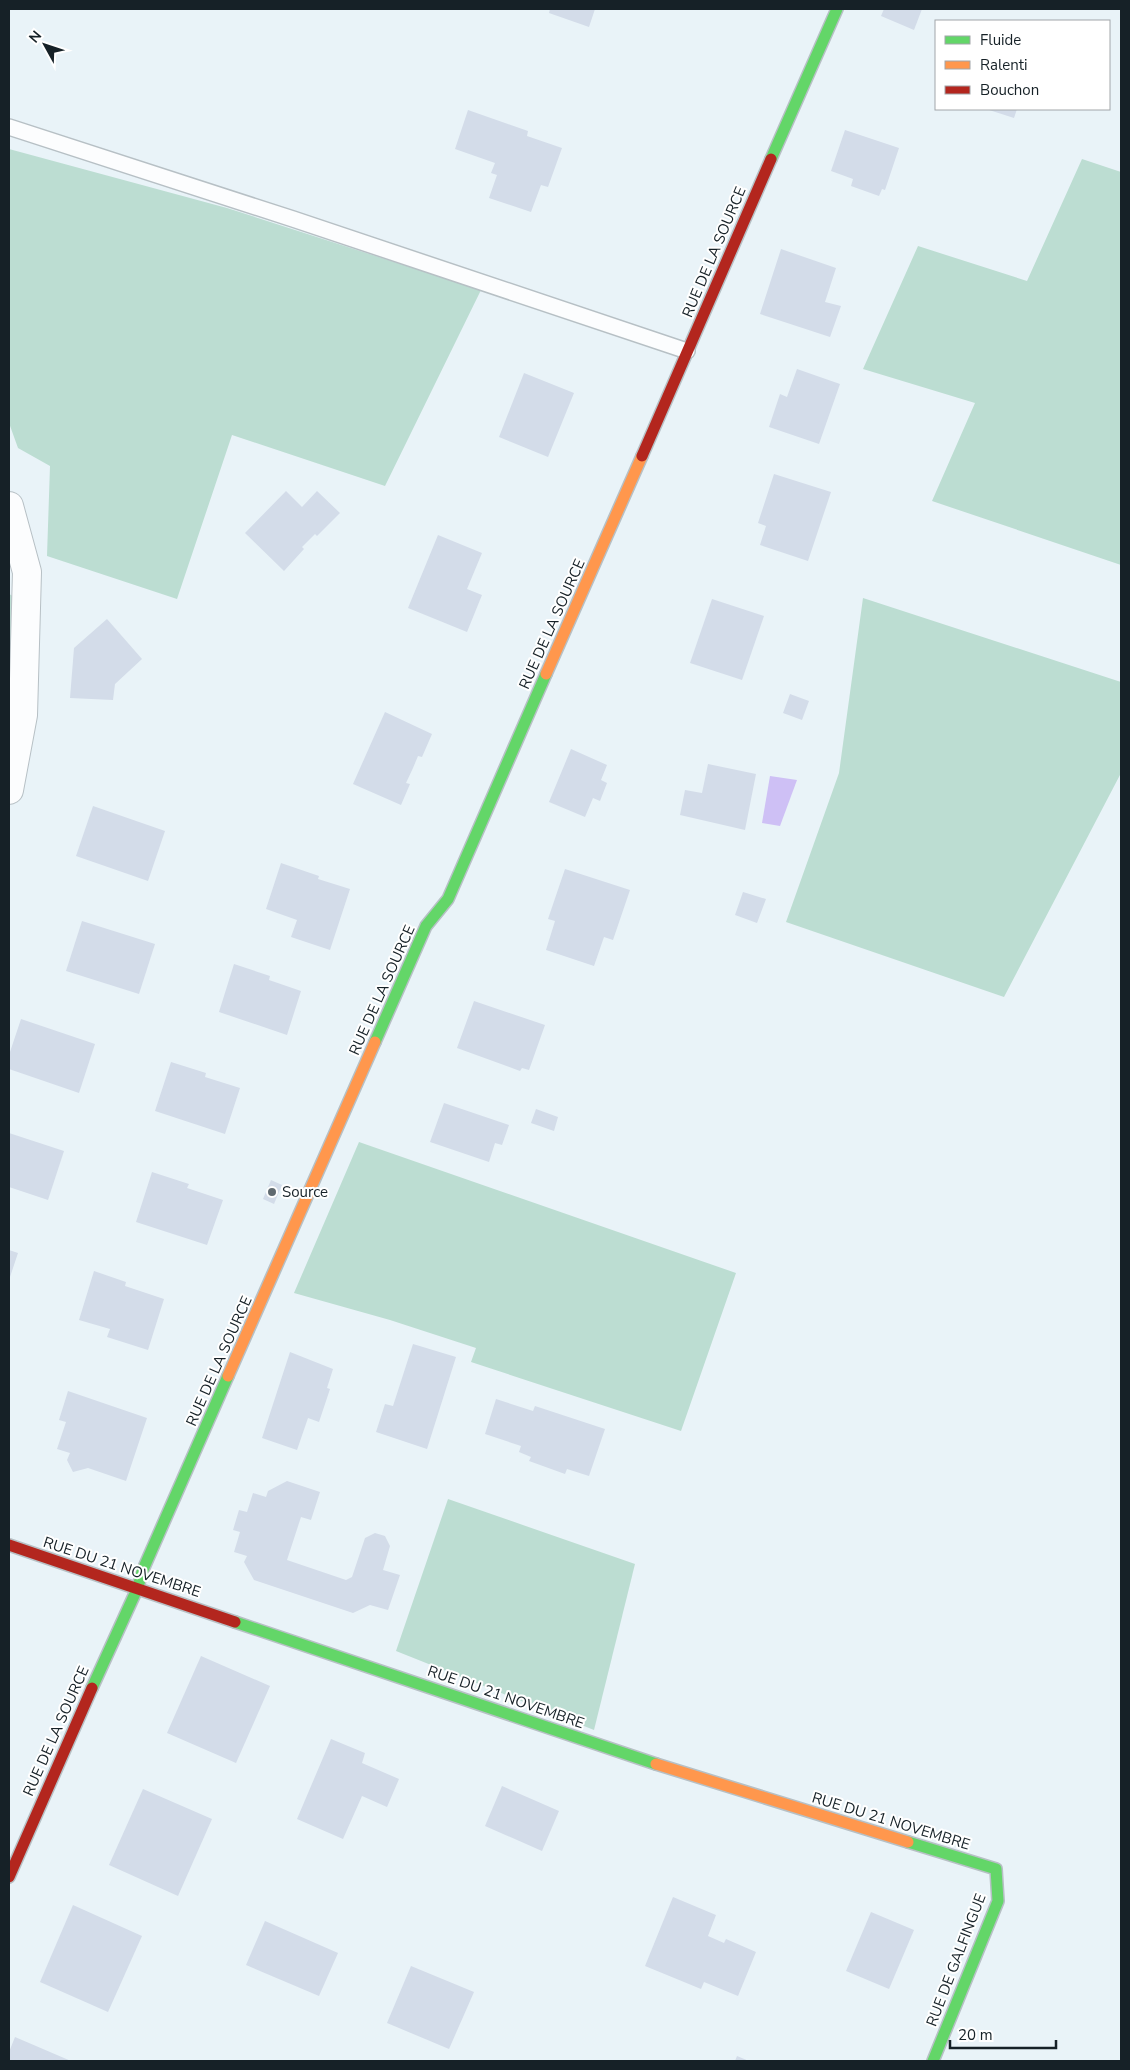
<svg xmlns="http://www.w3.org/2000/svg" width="1130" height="2070" font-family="'Nunito Sans',sans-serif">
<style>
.green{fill:#bcddd2}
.water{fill:#cec0f5}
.building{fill:#d3dce9}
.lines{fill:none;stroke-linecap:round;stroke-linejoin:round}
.lane-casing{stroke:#b7c0c5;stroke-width:18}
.street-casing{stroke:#b7c0c5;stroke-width:30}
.fast-casing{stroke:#b7c0c5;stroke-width:14}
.slow-casing{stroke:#b7c0c5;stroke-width:14}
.jam-casing{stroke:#b7c0c5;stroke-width:14}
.lane{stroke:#fcfdfe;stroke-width:15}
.street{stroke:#fcfdfe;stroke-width:28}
.fast{stroke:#63d668;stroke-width:11}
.slow{stroke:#ff974d;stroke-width:11}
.jam{stroke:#b3261e;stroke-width:11}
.poi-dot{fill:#606a70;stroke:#fff;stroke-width:2}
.labels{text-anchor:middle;stroke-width:4;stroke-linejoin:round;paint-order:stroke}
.street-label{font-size:15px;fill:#162127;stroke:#fff}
.poi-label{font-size:15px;fill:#162127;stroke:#fff;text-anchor:start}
</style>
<rect width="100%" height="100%" fill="#e9f3f8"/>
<g class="green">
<path d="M9,149L227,208L481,290L385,486L232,435L177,599L47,556L50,466L18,448L9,423Z"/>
<path d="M1082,159L1121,172V565L932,501L975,403L863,369L918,246L1027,281Z"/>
<path d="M9,594L13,596L9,704Z"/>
<path d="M863,598L1121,682V773L1004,997L786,922L839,773Z"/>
<path d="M359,1142L736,1273L681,1431L471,1362L476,1348L390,1320L294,1293Z"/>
<path d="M448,1499L635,1564L594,1730L396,1651Z"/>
</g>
<path class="water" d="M770,776L797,780L780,826L762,823Z"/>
<g class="building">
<path d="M550,9H595L589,27L549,13Z"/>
<path d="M884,9H922L914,30L881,16Z"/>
<path d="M986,109H1017L1014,118Z"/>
<path d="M468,110L528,131L527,136L562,148L548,187L541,185L531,212L489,198L497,175L491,173L495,163L455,149Z"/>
<path d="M845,130L899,148L885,190L882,189L879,196L851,186L853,179L831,171Z"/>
<path d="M781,249L836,268L825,302L841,306L830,337L760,314Z"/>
<path d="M797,369L840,384L819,444L769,427L780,394L787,397Z"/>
<path d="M524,373L574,393L548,457L499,437Z"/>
<path d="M774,474L831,492L808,561L760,545L766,526L758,523Z"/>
<path d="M286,491L302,507L317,491L340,513L317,536L315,534L302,547L304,549L284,571L245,533Z"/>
<path d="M438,535L482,553L467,589L482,595L467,632L408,608Z"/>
<path d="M712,599L764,616L742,680L690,663Z"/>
<path d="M107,619L142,659L115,684L113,700L70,698L74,648Z"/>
<path d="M790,694L809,701L802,720L783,713Z"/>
<path d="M385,712L432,734L422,757L418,756L413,768L406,783L410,784L401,805L353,784Z"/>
<path d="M571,749L607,765L601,780L607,783L600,801L593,798L585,817L549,802Z"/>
<path d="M708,764L756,774L745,830L680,815L685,790L702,793Z"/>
<path d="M93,806L165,831L148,881L76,856Z"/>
<path d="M281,863L319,876L318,879L350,889L330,950L291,937L297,920L266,909Z"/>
<path d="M565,869L630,890L613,940L604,937L594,966L546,950L555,921L548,919Z"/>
<path d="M743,892L766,899L757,923L735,915Z"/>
<path d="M82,921L155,944L139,994L66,971Z"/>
<path d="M234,964L270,976L269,980L301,991L287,1035L219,1012Z"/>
<path d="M474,1001L545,1025L529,1070L522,1068L520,1071L457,1048Z"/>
<path d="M21,1019L95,1044L79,1093L9,1069V1055Z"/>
<path d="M171,1062L206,1073L205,1077L240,1088L225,1134L155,1111Z"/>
<path d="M444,1103L509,1125L502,1145L495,1143L489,1162L430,1142Z"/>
<path d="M536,1109L558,1117L554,1131L531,1123Z"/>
<path d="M9,1133L64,1151L48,1200L9,1187Z"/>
<path d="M152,1172L189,1184L187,1188L223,1200L207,1245L136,1222Z"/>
<path d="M271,1180L282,1185L274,1204L263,1199Z"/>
<path d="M9,1250L18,1253L9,1280Z"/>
<path d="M94,1271L126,1282L125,1286L164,1299L148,1350L107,1337L110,1329L79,1320Z"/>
<path d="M413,1344L456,1357L427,1449L376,1432L385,1404L393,1406Z"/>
<path d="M290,1352L333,1369L327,1388L330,1389L319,1422L308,1418L297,1450L262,1438Z"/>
<path d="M68,1391L147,1418L126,1481L88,1468L73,1472L67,1460L70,1453L57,1449L66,1422L59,1420Z"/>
<path d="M496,1399L533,1411L535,1406L605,1429L589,1476L567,1469L565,1474L529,1461L531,1457L519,1452L521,1446L485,1434Z"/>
<path d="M287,1481L320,1492L311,1520L301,1517L287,1560L346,1580L352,1577L365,1538L375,1533L385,1536L390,1546L383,1570L400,1575L388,1610L370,1605L353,1613L254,1580L244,1562L247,1556L234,1552L240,1532L233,1530L239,1510L247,1512L253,1493L266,1497L268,1491Z"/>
<path d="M201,1656L270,1686L236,1763L167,1733Z"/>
<path d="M331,1739L365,1753L362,1763L399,1779L387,1807L362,1796L343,1839L297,1819Z"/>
<path d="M502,1786L559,1811L542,1851L485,1826Z"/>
<path d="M143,1789L212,1819L178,1896L109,1865Z"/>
<path d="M673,1897L716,1915L708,1936L724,1943L726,1939L756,1952L738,1996L704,1982L701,1989L645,1966Z"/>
<path d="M73,1905L142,1936L108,2012L40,1982Z"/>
<path d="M871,1912L914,1930L889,1989L846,1971Z"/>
<path d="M265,1921L338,1953L319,1996L246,1965Z"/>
<path d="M411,1966L474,1992L449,2049L387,2023Z"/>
<path d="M15,2037L71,2061H9V2052Z"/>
<path d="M737,2056L749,2061H735Z"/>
</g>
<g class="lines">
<defs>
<path id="lane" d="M9,127L293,219L687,351"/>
<path id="street" d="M9,506L27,572L23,715L9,790"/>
<g id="fast">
<path d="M771,159L837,9"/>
<path d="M375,1042L426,926L448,899L546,674"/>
<path d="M235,1622L656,1764"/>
<path d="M92,1688L138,1587L142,1572L228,1376"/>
<path d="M908,1842L996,1869L998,1901L933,2061"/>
</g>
<g id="slow">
<path d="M546,674L642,456"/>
<path d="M228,1376L375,1042"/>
<path d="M656,1764L908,1842"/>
</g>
<g id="jam">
<path d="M642,456L771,159"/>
<path d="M9,1545L235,1622"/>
<path d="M9,1877L92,1688"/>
</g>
</defs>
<use href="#lane" class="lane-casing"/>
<use href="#street" class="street-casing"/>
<use href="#fast" class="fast-casing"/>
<use href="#slow" class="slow-casing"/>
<use href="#jam" class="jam-casing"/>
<use href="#lane" class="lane"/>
<use href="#street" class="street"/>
<use href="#fast" class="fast"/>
<use href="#slow" class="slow"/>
<use href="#jam" class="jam"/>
</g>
<circle class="poi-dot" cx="272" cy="1192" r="5"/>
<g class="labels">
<g class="street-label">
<text transform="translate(714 252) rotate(-67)" y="5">RUE DE LA SOURCE</text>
<text transform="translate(552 624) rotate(-66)" y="5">RUE DE LA SOURCE</text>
<text transform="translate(382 990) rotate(-66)" y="5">RUE DE LA SOURCE</text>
<text transform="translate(219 1361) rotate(-66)" y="5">RUE DE LA SOURCE</text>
<text transform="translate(122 1567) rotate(18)" y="5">RUE DU 21 NOVEMBRE</text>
<text transform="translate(506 1697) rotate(19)" y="5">RUE DU 21 NOVEMBRE</text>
<text transform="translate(56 1731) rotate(-66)" y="5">RUE DE LA SOURCE</text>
<text transform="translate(891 1821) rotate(17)" y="5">RUE DU 21 NOVEMBRE</text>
<text transform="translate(956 1960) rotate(-69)" y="5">RUE DE GALFINGUE</text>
</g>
<g class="poi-label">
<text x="282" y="1197">Source</text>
</g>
</g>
<rect width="1130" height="2070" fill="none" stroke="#162127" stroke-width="20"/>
<rect x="935" y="20" width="175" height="90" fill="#ffffff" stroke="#a2a6a9"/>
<rect x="945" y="36" width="25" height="8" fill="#63d668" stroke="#a2a6a9"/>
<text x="980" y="45" font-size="15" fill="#162127">Fluide</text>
<rect x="945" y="61" width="25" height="8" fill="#ff974d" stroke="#a2a6a9"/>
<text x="980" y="70" font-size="15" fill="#162127">Ralenti</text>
<rect x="945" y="86" width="25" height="8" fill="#b3261e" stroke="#a2a6a9"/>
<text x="980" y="95" font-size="15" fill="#162127">Bouchon</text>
<g transform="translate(45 45) rotate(310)" stroke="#ffffff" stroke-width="4" paint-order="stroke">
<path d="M0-4L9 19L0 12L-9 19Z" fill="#162127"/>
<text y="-8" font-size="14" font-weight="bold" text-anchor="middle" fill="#162127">N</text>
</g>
<path d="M950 2040v8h106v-8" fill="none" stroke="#162127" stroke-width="2.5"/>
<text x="958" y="2040" font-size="15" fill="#162127" stroke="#ffffff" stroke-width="4" paint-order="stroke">20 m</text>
</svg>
